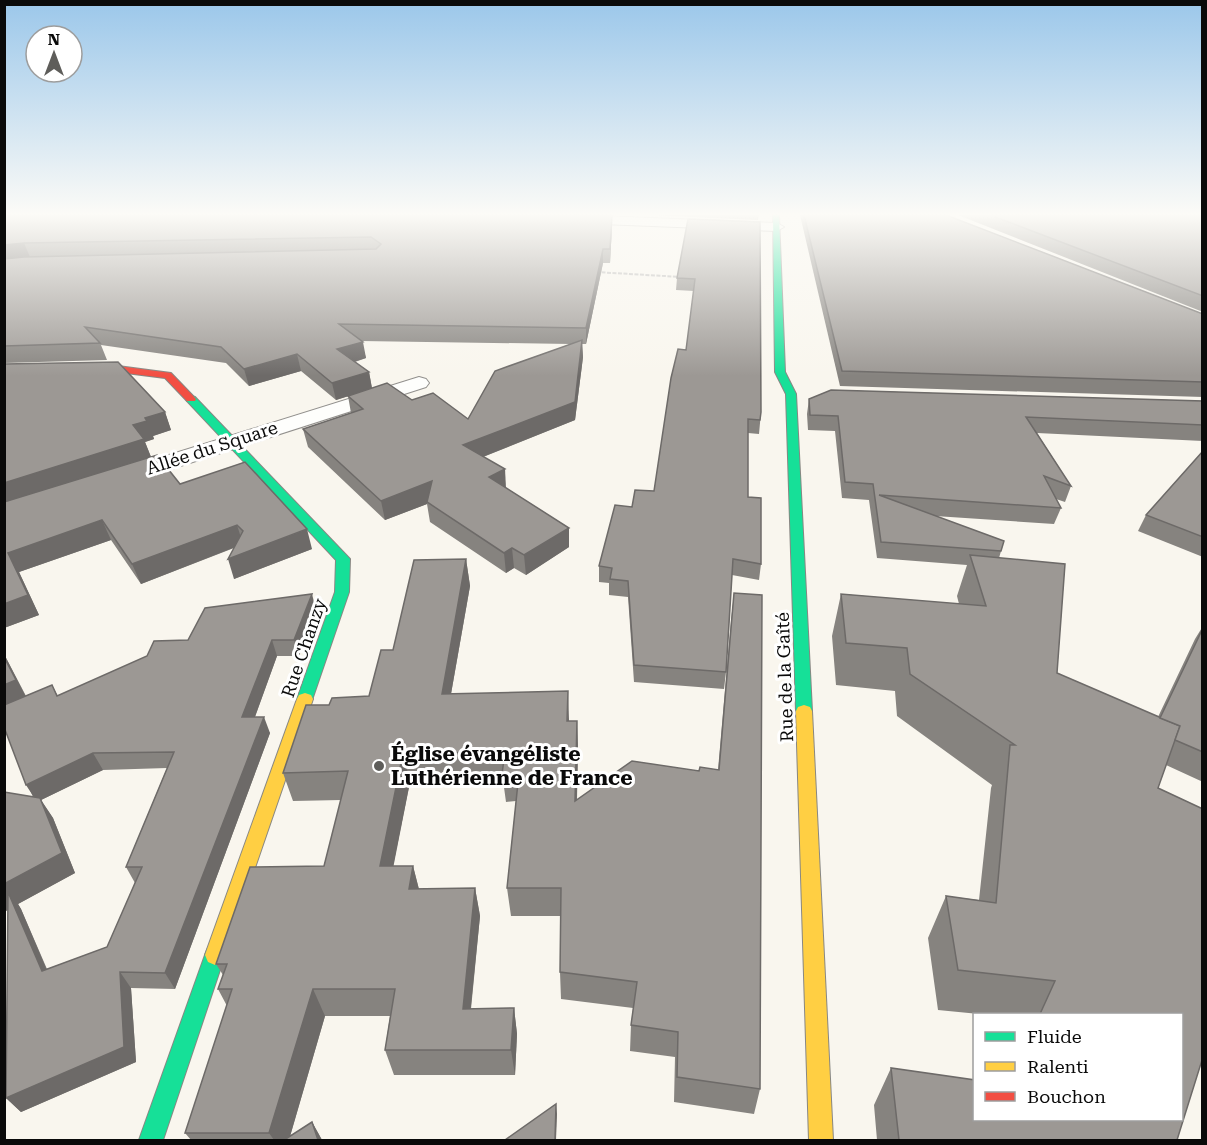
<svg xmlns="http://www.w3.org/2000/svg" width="1207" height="1145" font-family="'Roboto Serif',serif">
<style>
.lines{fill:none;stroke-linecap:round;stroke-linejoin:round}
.lane-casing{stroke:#92908d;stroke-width:2}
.fast-casing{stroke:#888783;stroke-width:2}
.slow-casing{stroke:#888783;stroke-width:2}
.jam-casing{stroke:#888783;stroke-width:2}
.path{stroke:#b7b6b5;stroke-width:2;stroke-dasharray:4 1.5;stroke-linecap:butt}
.lane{fill:#fefefc;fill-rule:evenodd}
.fast{fill:#16e098;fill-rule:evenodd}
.slow{fill:#ffcf43;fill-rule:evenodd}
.jam{fill:#f24e42;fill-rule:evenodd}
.wall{fill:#86837f;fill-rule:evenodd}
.shaded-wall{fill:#6d6a68}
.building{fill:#9c9894;stroke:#6d6a68;stroke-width:1.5}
.poi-dot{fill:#5e5d5a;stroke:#fff;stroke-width:2}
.labels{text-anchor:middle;stroke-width:6;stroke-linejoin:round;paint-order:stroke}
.street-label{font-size:18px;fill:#0a0a0a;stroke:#fff}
.near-poi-label{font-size:21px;font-weight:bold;fill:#0a0a0a;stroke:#fff;text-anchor:start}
</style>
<rect width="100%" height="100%" fill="#f9f6ee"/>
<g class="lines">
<defs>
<g id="lane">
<path d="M576,215L777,223L784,227L777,231L577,223L570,219Z"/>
<path d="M419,377L426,379L429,383L426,387L137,480L129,482L121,480L117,475L121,470Z"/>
</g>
<g id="fast">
<path d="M773,215H779L785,372L796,394L812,711L810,715L804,717L798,715L796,711L786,394L775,372Z"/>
<path d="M191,396L195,397L350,559L349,592L311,703L305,705L299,703L297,699L335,592L336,560L187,401L186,399Z"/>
<path d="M215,945L222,948L225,955L163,1140H139L205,955L208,948Z"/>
</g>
<g id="slow">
<path d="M305,693L311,695L313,699L225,955L222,962L215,965L208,962L205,955L297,699L299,695Z"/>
<path d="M804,705L810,707L812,711L833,1140H809L796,711L798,707Z"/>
</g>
<path id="jam" d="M118,366L171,373L196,399L195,401H187L165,378L118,372L4,375V369Z"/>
</defs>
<use href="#lane" class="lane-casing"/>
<use href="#fast" class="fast-casing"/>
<use href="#slow" class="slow-casing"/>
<use href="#jam" class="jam-casing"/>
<path class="path" d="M596,272L681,277"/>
<use href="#lane" class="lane"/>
<use href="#fast" class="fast"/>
<use href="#slow" class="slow"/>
<use href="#jam" class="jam"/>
</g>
<g class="wall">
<path d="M4,215L612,226L610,263H603L586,344H582L583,357L575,420L483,457L506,488L569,528V547L526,575L514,568L506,573L430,522L427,504L385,520L308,447L303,429L351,413L348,396L336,400L301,371L249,386L226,363L101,345L107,360L4,363ZM361,341L571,344L468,419L372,388L369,372L355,362L366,358Z"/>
<path d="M651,215H759L758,220Z"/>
<path d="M800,215H946L1203,314V397L840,386Z"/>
<path d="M958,215H1203V312Z"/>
<path d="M688,219L761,412L759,434L748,433V497L761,564L759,580L732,575L726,672L724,689L634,682L628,597L609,595V583L599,582V566L632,507L654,491L686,350L694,291L676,290L677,278Z"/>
<path d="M4,364L165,412L171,430L153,436L154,439L145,442L151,457L180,484L312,549L234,579V548L141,584L111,540L19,572L39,615L4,628Z"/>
<path d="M831,390L1203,401V441L1037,433L1071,486L1065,502L1056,499L1061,508L1054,524L935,516L1004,541L999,558L1065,564L1057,673L1158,717L1195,639L1203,626V782L1166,765L1158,788L1203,809V1057L1177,1140H877L874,1105L891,1068L975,1080V1119H1182V1014H979L938,1010L928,938L946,896L979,900L991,788L992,785L897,716L895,691L836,685L832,636L841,594L959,604L957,596L967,565L877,558L869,500L842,498L835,431L808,430L807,414L809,399Z"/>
<path d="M1203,451V557L1138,531L1146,515Z"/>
<path d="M466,559L470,586L451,694L569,721H577L578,749L577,800L699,771L718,770L731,621L734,593L760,1089L754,1114L674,1102L675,1057L630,1051L631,1025L633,1008L561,999L560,972L561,916H511L507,888L516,801L506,802L503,780L410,782L393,866H413L419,889L475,888L480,916L471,1009L514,1008L517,1034L515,1075H394L385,1050L390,1016H325L290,1136L312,1122L322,1140H191L185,1133L227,1006L218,989L223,975L216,964L324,866L341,800L293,801L283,773L329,705L369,696L393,650Z"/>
<path d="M316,610L299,656H277L255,717L270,733L175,989L131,988L136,1062L21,1112L6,1098L8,910L4,912V792L33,797L4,727V654L26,696L52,685L58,696L188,640ZM167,768L126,867L135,883L107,947L47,969L21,909L18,904L75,873L53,818L41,800L103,770Z"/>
</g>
<g class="shaded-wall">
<path d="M612,215V226L610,263V249Z"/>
<path d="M24,243L30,257L4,260V245Z"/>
<path d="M603,249V263L586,344V328Z"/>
<path d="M582,340L583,357L575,420L465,464L463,445Z"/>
<path d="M363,342L366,358L340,366L337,349Z"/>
<path d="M297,354L301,371L249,386L244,369Z"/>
<path d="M369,372L372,389L336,400L332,383Z"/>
<path d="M165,412L171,430L153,436L154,439L145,442L151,457L4,505V483L133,425L145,418Z"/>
<path d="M505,469L506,488L489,477Z"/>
<path d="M432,481L427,504L385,520L381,501Z"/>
<path d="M102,520L111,540L19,572L39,615L4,628V604L8,553Z"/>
<path d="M237,525L243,544L141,584L132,564Z"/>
<path d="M569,528V547L526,575L524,555Z"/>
<path d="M307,529L312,549L234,579L228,559Z"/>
<path d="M512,548L514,568L506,573L504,553Z"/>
<path d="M466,559L470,586L446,722L442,694Z"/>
<path d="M312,594L316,610L299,656L294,640Z"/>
<path d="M272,640L277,656L249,733L242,717Z"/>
<path d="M4,654L28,701L4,712Z"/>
<path d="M568,691L569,720L568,749L567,721Z"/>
<path d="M264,717L270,733L175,989L165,973Z"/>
<path d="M577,721L578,749L576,829L575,801Z"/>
<path d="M93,753L103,770L41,800L53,818L75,873L18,904L21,909L54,987L42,971L14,906L4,912V884L37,802L26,785Z"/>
<path d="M403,753L410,782L388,894L380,866Z"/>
<path d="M413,866L420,894L409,889Z"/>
<path d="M475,888L480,916L468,1035L463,1009Z"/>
<path d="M120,972L131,988L136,1062L21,1112L6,1098Z"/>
<path d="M313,989L325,1016L289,1140H274L269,1133Z"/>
<path d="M514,1008L517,1034L515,1075L511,1050Z"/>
<path d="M556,1104L557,1114L556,1140H555Z"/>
<path d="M312,1122L322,1140H318Z"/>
</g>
<g class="building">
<path d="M4,215H612L610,249H603L586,328L339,324L363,342L337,349L369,372L332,383L297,354L244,369L221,347L85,327L100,343L4,346V259L24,257L376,249L381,244L371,237L24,243L4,245Z"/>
<path d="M804,215H946L1203,314V382L842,371Z"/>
<path d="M990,215H1203V296Z"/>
<path d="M688,219L760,222L761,412L760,420L748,419V497L761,498V564L733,559L726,672L634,665L628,581L610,579L612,568L599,566L615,505L632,507L635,490L654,491L671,378L678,349L686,350L695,279L677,278Z"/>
<path d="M582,340L575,402L463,445L505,469L489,477L569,528L524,555L512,548L504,553L427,502L432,481L381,501L303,429L363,409L348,396L387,383L412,400L433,393L468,419L495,371Z"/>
<path d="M118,362L165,412L145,418L147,421L133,425L144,439L4,483V364Z"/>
<path d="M831,390L1203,401V425L1026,417L1071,486L1044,476L1061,508L879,495L1004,541L1001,551L881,542L873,484L845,482L838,416L810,415L809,399Z"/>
<path d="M1203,451V537L1146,515Z"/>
<path d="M157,455L180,484L245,462L307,529L228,559L243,531L237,525L132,564L102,520L8,553L28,595L4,604V502Z"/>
<path d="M970,555L1065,564L1057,673L1180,726L1158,788L1203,809V1057L1177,1140H899L891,1068L975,1080V1119H1182V1014H1040L1055,981L958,970L946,896L996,903L1010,745H1015L910,674L907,648L846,643L841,594L986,606Z"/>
<path d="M466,559L442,694L568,691L567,721H577L575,801L632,761L699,771L700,767L719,770L734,593L762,595L760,1089L677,1077L678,1032L631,1025L637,982L560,972L561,888H507L519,773L502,774L505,752L403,753L380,866H413L409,889L475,888L463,1009L514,1008L511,1050H385L395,989H313L269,1133H185L232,989H218L227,964H216L250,867L324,866L348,771L283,773L306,705H329L332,698L369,696L381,650H393L414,560Z"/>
<path d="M312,594L294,640H272L242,717H264L165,973L120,972L124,1047L6,1098L8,892L42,971L107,947L142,867H126L174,752L93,753L26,785L4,727V705L52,685L57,696L147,656L154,641L188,640L205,608Z"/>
<path d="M1203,628V752L1175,740L1180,726L1160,718Z"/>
<path d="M4,657L16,680L4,685Z"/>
<path d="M4,792L40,798L62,853L4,884Z"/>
<path d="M556,1104L555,1140H505Z"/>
<path d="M312,1122L318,1140H284Z"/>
</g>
<linearGradient id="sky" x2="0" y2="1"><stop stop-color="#9bc7ea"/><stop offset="0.57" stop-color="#fcfbf7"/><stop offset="1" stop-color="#fcfbf7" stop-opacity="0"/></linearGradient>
<rect width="1207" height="376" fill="url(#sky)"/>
<circle class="poi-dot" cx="379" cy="766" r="6"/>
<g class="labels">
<g class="street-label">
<text transform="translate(212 448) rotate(-18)" y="6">Allée du Square</text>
<text transform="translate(304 648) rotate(-71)" y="6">Rue Chanzy</text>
<text transform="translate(785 677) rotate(-92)" y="6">Rue de la Gaîté</text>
</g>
<g class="near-poi-label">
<text x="391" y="761">Église évangéliste<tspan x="391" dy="24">Luthérienne de France</tspan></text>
</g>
</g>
<rect width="1207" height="1145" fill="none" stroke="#0a0a0a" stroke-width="12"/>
<rect x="973" y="1013" width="210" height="108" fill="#ffffff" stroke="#9d9d9d" stroke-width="1.5"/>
<rect x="985" y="1032" width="30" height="9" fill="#16e098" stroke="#9d9d9d" stroke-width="1.5"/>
<text x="1027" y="1043" font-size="18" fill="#0a0a0a">Fluide</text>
<rect x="985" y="1062" width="30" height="9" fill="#ffcf43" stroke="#9d9d9d" stroke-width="1.5"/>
<text x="1027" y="1073" font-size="18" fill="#0a0a0a">Ralenti</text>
<rect x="985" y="1092" width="30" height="9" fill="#f24e42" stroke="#9d9d9d" stroke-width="1.5"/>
<text x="1027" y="1103" font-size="18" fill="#0a0a0a">Bouchon</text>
<g transform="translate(54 54)"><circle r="28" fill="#ffffff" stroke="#9d9d9d" stroke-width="1.5"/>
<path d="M0-4.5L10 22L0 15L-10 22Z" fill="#5e5d5a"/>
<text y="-9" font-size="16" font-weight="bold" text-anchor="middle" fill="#0a0a0a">N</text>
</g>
</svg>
